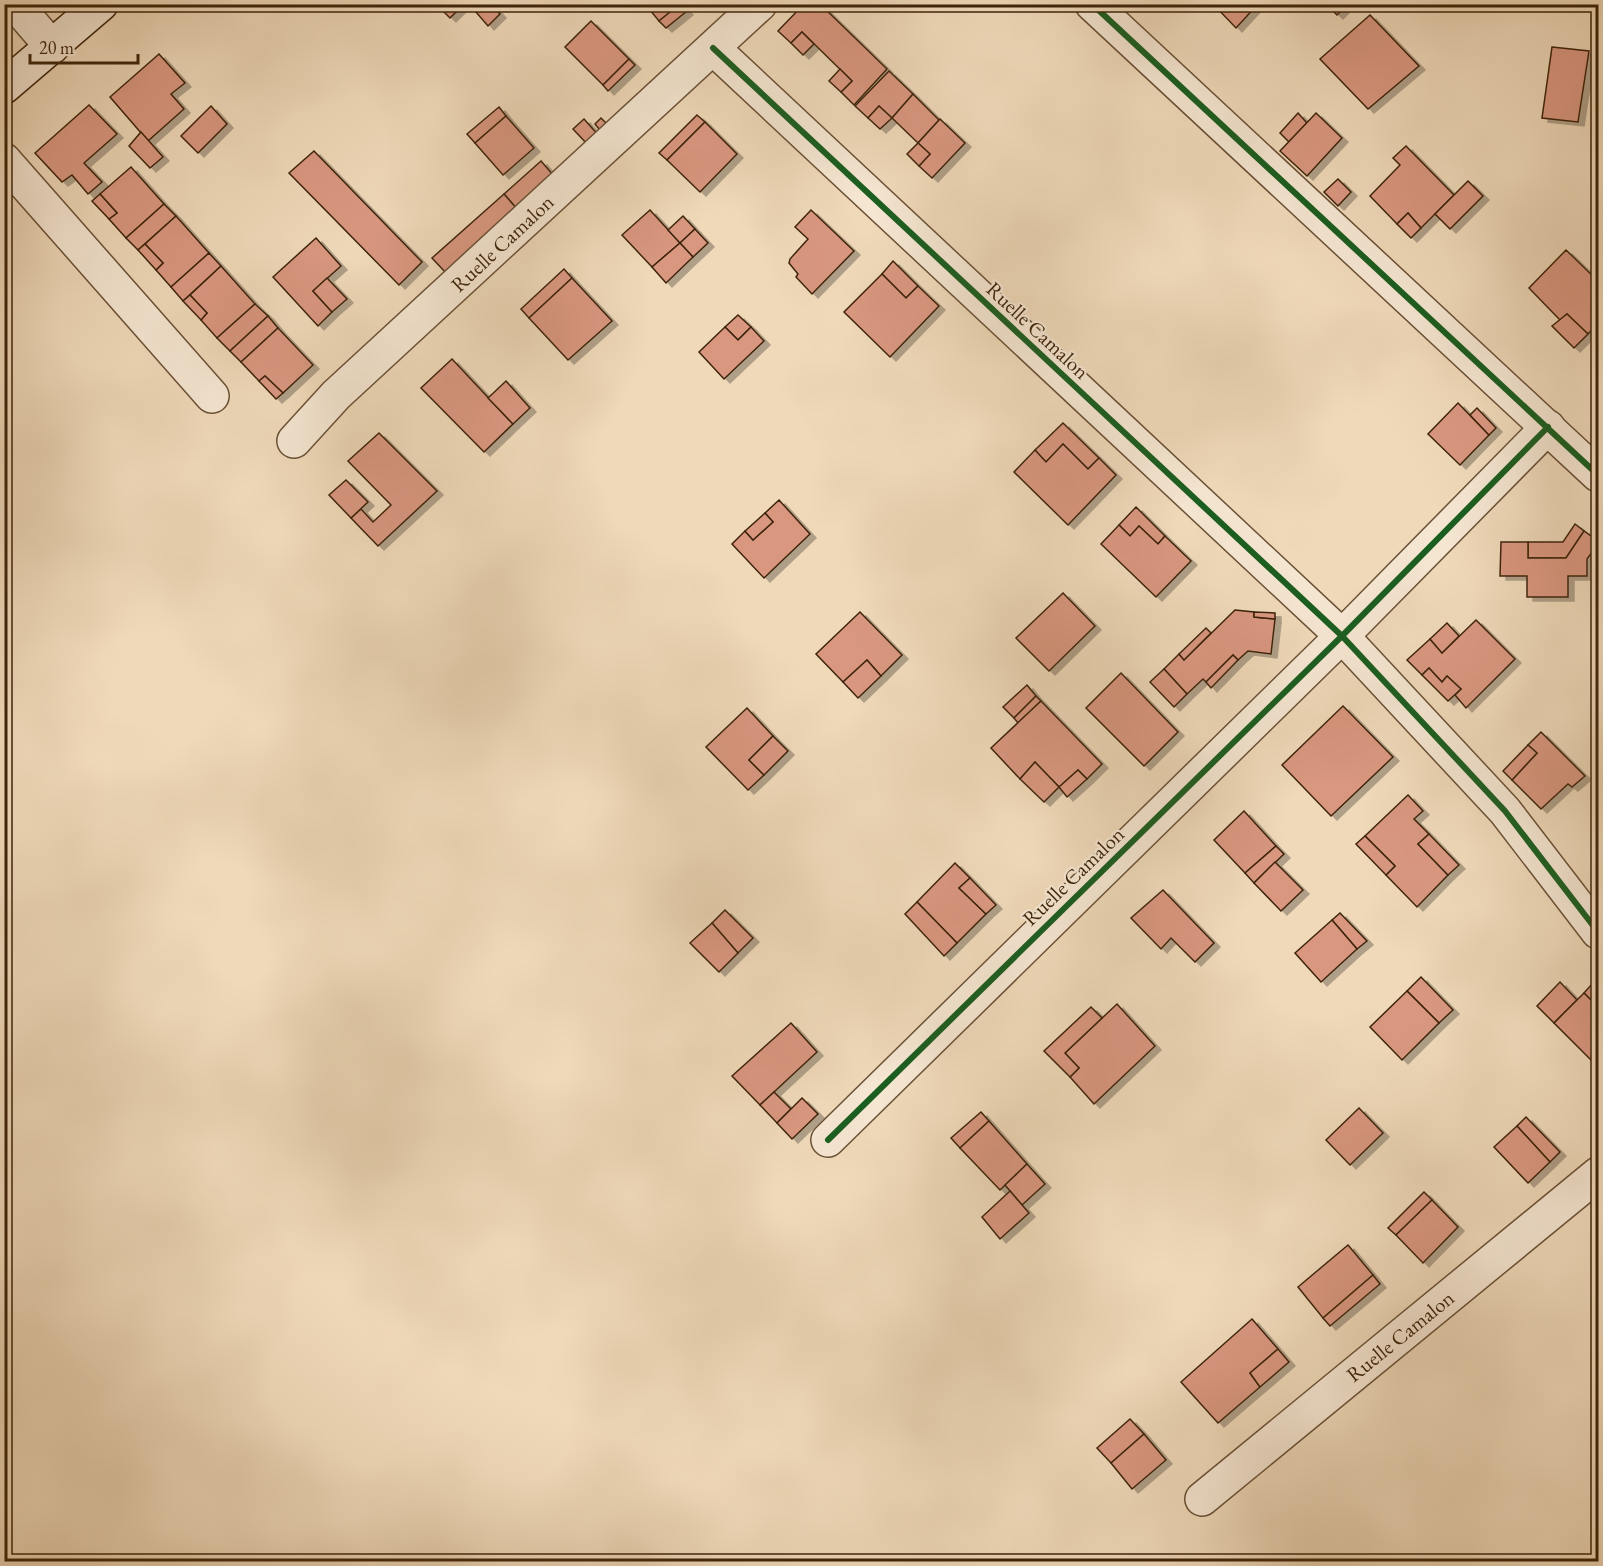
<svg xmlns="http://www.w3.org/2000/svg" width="1603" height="1566" font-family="'EB Garamond',serif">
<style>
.building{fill:#d99780;stroke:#3e240a;stroke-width:1.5;filter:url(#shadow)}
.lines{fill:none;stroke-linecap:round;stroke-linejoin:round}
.street-casing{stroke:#6a5136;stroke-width:36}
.secondary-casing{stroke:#3e240a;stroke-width:36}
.street{stroke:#f5e6d2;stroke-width:33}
.secondary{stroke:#f5e6d2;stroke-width:33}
.cycleway-casing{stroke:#f5e6d2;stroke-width:10}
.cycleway{stroke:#1b5e20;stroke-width:6}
.labels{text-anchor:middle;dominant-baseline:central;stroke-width:4.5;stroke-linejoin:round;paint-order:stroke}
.street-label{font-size:21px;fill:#3e240a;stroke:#f5e6d2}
</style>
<defs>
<filter id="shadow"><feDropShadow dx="6" dy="4" stdDeviation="0" flood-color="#0004"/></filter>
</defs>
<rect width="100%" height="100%" fill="#efd9b9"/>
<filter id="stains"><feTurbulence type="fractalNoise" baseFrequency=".00333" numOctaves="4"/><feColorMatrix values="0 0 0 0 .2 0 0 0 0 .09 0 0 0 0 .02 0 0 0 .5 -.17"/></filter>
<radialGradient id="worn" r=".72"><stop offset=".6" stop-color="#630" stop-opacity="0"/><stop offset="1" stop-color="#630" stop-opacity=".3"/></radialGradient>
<g class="building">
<path d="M436 4H464L450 18Z"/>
<path d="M469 4H491L500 14 488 26Z"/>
<path d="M645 4H680L659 21Z"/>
<path d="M680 4 687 11 666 28 659 21Z"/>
<path d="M804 4H820L887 69 854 105 841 92 852 81 802 32 791 43 778 31Z"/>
<path d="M1213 4H1258L1236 28Z"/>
<path d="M1326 4H1348L1337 15Z"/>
<path d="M1370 15 1419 66 1368 109 1320 59Z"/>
<path d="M591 21 629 59 603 85 565 47Z"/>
<path d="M802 32 814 44 803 55 791 43Z"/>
<path d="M1552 47 1589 51 1578 122 1542 118Z"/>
<path d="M159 54 185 83 171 94 184 109 148 141 110 97Z"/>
<path d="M629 59 635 65 608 91 603 85Z"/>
<path d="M840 69 852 81 841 92 829 81Z"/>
<path d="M889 71 913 94 892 118 879 106 868 118 855 106Z"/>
<path d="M913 94 939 120 918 143 892 118Z"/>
<path d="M89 105 117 134 84 163 102 182 88 194 72 175 62 182 35 153Z"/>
<path d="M211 106 227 124 198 153 181 136Z"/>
<path d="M879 106 892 118 880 129 868 118Z"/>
<path d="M499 107 506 116 475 143 467 134Z"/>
<path d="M1298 113 1307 123 1289 142 1280 133Z"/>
<path d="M1316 113 1342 138 1307 176 1280 151Z"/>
<path d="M697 115 705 122 667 160 659 153Z"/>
<path d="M506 116 534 148 503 175 475 143Z"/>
<path d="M601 118 610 127 603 134 595 124Z"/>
<path d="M584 119 600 137 589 146 573 129Z"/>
<path d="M940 119 965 143 932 178 919 166 930 154 918 143Z"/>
<path d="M705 122 737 154 700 192 667 160Z"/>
<path d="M141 132 163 157 150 168 129 146Z"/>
<path d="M918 143 930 154 919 166 907 154Z"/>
<path d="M1406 146 1454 195 1421 228 1408 213 1397 224 1370 196 1400 165 1393 158Z"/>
<path d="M314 151 422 262 399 285 289 173Z"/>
<path d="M541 161 554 176 517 209 504 194Z"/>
<path d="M131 167 164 204 126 238 109 219 117 213 100 194Z"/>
<path d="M1338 179 1351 192 1338 206 1324 192Z"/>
<path d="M1468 181 1483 196 1450 229 1435 214Z"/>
<path d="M100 194 117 213 109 219 92 201Z"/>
<path d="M504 194 517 209 446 273 432 258Z"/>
<path d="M164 204 176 216 138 250 126 238Z"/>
<path d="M650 210 680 243 652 267 622 235Z"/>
<path d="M811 210 854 251 812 294 796 277 798 274 789 263 790 259 808 239 795 227Z"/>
<path d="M1408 213 1421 228 1411 238 1397 224Z"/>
<path d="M176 216 209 253 171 287 156 270 163 263 145 244Z"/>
<path d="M683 216 695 229 680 243 668 230Z"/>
<path d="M695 229 708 243 693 257 680 243Z"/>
<path d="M316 238 341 266 313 291 332 312 318 326 273 277Z"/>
<path d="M680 243 693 257 666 283 652 267Z"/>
<path d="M145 244 163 263 156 270 138 250Z"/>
<path d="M1566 250 1598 281V323L1588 334 1567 314 1560 320 1529 288Z"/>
<path d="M209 253 221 266 183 301 171 287Z"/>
<path d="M893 261 918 286 906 298 882 274Z"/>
<path d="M221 266 255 304 217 338 201 320 207 313 190 295Z"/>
<path d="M564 269 572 278 529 318 521 309Z"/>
<path d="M882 274 906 298 918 286 939 306 890 357 844 312Z"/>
<path d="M327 278 347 299 332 312 313 291Z"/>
<path d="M572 278 612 321 568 360 529 318Z"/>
<path d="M190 295 207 313 201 320 183 301Z"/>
<path d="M255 304 268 316 230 351 217 338Z"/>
<path d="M1567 314 1588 334 1574 348 1552 326Z"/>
<path d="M738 315 751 327 738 340 725 327Z"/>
<path d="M268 316 278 328 241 362 230 351Z"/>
<path d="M725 327 738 340 751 327 764 341 724 379 699 352Z"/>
<path d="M278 328 313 365 283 393 265 376 259 381 241 362Z"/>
<path d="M452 359 513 424 484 452 421 388Z"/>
<path d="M265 376 283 393 276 399 259 381Z"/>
<path d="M506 381 530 408 513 424 488 398Z"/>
<path d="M1458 403 1489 435 1460 465 1428 434Z"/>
<path d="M1477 408 1496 428 1489 435 1470 415Z"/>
<path d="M1063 423 1099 458 1088 469 1063 444 1046 462 1035 450Z"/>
<path d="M379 433 437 491 378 546 351 518 361 509 373 522 391 505 348 461Z"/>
<path d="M1063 444 1088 469 1099 458 1116 475 1068 525 1014 472 1035 450 1046 462Z"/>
<path d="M346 480 368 502 351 518 329 495Z"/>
<path d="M779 500 810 534 764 578 732 544 745 531 753 540 773 522 765 513Z"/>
<path d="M1136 507 1165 536 1158 544 1139 526 1130 536 1119 525Z"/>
<path d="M765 513 773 522 753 540 745 531Z"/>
<path d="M1575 524 1584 531 1566 558H1528V542H1563Z"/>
<path d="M1119 525 1130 536 1139 526 1158 544 1165 536 1191 561 1156 597 1101 544Z"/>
<path d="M1584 531 1598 541V544L1587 559V576H1568V597H1527V576H1500L1501 542H1528V558H1566Z"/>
<path d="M1063 593 1095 626 1049 671 1016 638Z"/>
<path d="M1235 610 1254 612V617L1275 619 1271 654 1248 651 1238 660 1233 655 1206 682 1203 679 1187 694 1164 669 1179 654 1184 660Z"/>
<path d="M860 612 902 655 881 676 867 660 843 682 816 654Z"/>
<path d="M1254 612 1275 613V619L1254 617Z"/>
<path d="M1476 620 1515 659 1466 708 1455 695 1461 689 1447 676 1442 682 1429 668 1422 675 1407 660 1430 639 1442 653Z"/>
<path d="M1447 623 1459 636 1442 653 1430 639Z"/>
<path d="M1206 628 1211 633 1184 660 1179 654Z"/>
<path d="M1233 655 1238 660 1211 688 1206 682Z"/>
<path d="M867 660 881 676 858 698 843 682Z"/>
<path d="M1429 668 1442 682 1447 676 1461 689 1448 701 1422 675Z"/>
<path d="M1164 669 1187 694 1174 707 1150 682Z"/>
<path d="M1121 673 1178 732 1144 766 1086 708Z"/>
<path d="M1027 685 1036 696 1014 718 1003 707Z"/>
<path d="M1036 696 1041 701 1018 723 1014 718Z"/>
<path d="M1041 701 1102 764 1087 779 1078 770 1059 787 1035 762 1020 779 991 748Z"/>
<path d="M1343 706 1393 757 1331 816 1282 765Z"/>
<path d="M747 708 773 736 749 760 764 775 748 790 706 747Z"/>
<path d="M1541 732 1585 776 1572 787 1568 784 1541 809 1512 780 1537 753 1528 745Z"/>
<path d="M773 736 788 751 764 775 749 760Z"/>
<path d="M1528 745 1537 753 1512 780 1503 771Z"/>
<path d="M1035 762 1059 787 1044 802 1020 779Z"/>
<path d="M1078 770 1087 779 1067 797 1059 787Z"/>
<path d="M1408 795 1423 811 1414 819 1429 834 1418 844 1448 875 1417 907 1386 875 1395 866 1365 836Z"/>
<path d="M1244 811 1276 846 1245 873 1214 840Z"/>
<path d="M1429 834 1459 865 1448 875 1418 844Z"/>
<path d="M1365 836 1395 866 1386 875 1356 844Z"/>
<path d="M1276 846 1284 854 1254 883 1245 873Z"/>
<path d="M1275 862 1303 890 1281 911 1254 883Z"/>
<path d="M955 863 970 878 959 888 986 914 957 943 917 902Z"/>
<path d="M970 878 996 905 986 914 959 888Z"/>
<path d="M1163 890 1214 943 1195 962 1171 938 1161 949 1131 918Z"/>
<path d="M917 902 957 943 944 956 905 914Z"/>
<path d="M725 910 753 938 738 953 712 923Z"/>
<path d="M1340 913 1367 941 1357 949 1332 920Z"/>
<path d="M1332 920 1357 949 1321 982 1295 953Z"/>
<path d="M712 923 738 953 719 972 690 943Z"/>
<path d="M1421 977 1453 1010 1439 1023 1407 991Z"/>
<path d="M1560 982 1577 1000 1554 1023 1537 1006Z"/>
<path d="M1592 984 1598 989V1007L1584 993Z"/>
<path d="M1407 991 1439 1023 1402 1060 1370 1027Z"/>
<path d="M1584 993 1598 1007V1067L1554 1023Z"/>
<path d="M1117 1004 1155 1046 1094 1104 1070 1077 1079 1068 1065 1053Z"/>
<path d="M1091 1007 1102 1018 1065 1053 1079 1068 1070 1077 1044 1051Z"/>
<path d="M791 1023 817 1052 760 1105 732 1076Z"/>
<path d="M774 1092 791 1109 777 1123 760 1105Z"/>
<path d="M802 1098 818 1114 792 1139 777 1123Z"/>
<path d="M1359 1108 1383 1133 1350 1165 1326 1140Z"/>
<path d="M981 1112 989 1121 960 1148 951 1138Z"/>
<path d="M1526 1117 1560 1152 1550 1162 1517 1126Z"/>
<path d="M989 1121 1027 1164 1000 1190 960 1148Z"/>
<path d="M1517 1126 1550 1162 1528 1183 1494 1147Z"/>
<path d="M1027 1164 1045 1184 1022 1205 1005 1185Z"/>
<path d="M1010 1191 1029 1213 1000 1239 982 1217Z"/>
<path d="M1424 1192 1432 1200 1396 1235 1388 1228Z"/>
<path d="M1432 1200 1458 1227 1423 1263 1396 1235Z"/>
<path d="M1348 1245 1373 1275 1323 1318 1298 1287Z"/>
<path d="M1373 1275 1380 1284 1330 1326 1323 1318Z"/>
<path d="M1252 1319 1278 1349 1250 1373 1260 1387 1218 1423 1181 1382Z"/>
<path d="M1278 1349 1289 1362 1260 1387 1250 1373Z"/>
<path d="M1130 1419 1144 1434 1111 1463 1097 1448Z"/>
<path d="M1144 1434 1166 1460 1132 1489 1111 1463Z"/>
</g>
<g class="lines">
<defs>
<g id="street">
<path d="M15 4 52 47"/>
<path d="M1092 4 1598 475"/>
<path d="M713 48 1342 636 1505 811 1598 932"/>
<path d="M4 160 212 396"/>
<path d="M294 441 336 395 760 4"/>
<path d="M828 1140 1342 636 1548 427"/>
<path d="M1202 1499 1598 1174"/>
</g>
<path id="secondary" d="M4 87 101 4"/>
</defs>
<use href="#street" class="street-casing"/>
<use href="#secondary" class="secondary-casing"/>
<use href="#street" class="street"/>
<use href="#secondary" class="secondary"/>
<defs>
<g id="cycleway">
<path d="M1092 4 1598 475"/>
<path d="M713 48 1342 636 1505 811 1598 932"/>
<path d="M828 1140 1342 636 1548 427"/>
</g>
</defs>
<use href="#cycleway" class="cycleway-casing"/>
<use href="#cycleway" class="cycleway"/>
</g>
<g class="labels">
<g class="street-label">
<text transform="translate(502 243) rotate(-43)">Ruelle Camalon</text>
<text transform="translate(1038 330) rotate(43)">Ruelle Camalon</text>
<text transform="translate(1073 876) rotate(-44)">Ruelle Camalon</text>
<text transform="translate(1400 1336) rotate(-39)">Ruelle Camalon</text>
</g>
</g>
<rect width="1603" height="1566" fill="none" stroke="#efd9b9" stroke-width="24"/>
<rect x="6" y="6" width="1591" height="1554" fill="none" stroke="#3e240a" stroke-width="3"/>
<rect x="12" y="12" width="1579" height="1542" fill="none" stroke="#3e240a" stroke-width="1.5"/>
<path d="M30 54v9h108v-9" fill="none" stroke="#3e240a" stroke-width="3"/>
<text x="39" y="54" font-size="18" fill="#3e240a" stroke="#f5e6d2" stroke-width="4.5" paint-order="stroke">20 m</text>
<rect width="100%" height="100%" filter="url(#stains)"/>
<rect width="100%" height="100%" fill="url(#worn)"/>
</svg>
